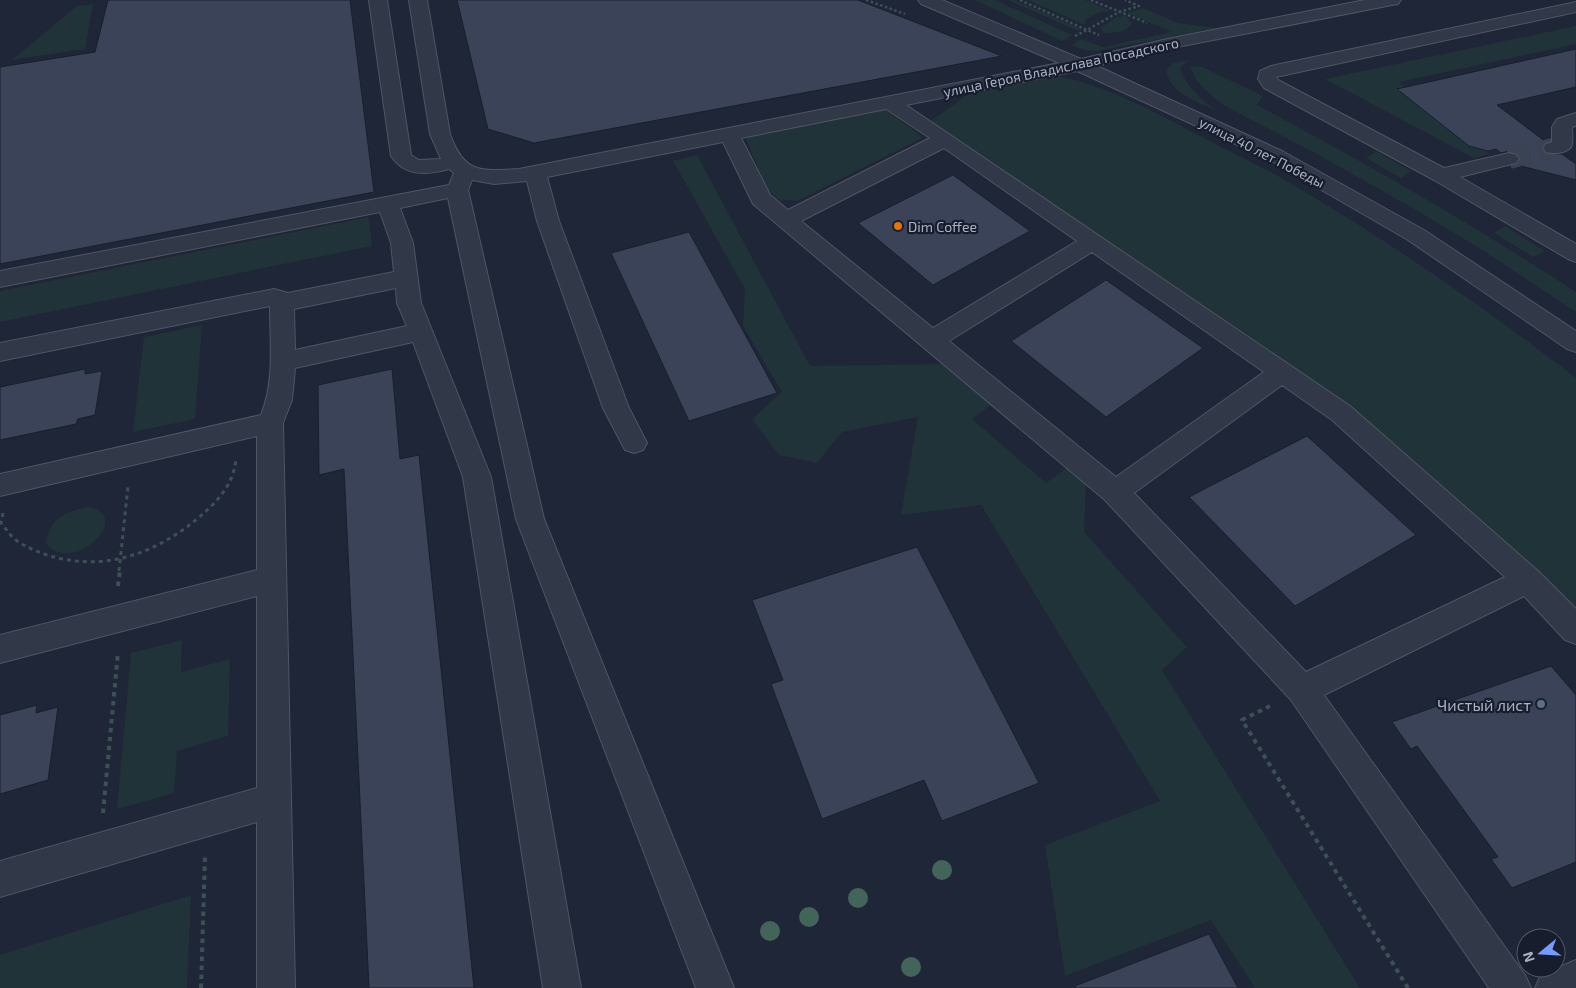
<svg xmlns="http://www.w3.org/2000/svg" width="1576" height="988" font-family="'Exo 2',sans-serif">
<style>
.green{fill:#203338}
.building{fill:#3a4358;stroke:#191f2e}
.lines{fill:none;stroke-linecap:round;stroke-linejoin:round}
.minor-tunnel{stroke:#3a4253;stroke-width:20;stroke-dasharray:20 10;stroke-linecap:butt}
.minor-casing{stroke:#4f5566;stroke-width:2}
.path-far2{stroke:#3d5056;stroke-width:2.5;stroke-dasharray:2.5 2.5;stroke-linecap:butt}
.path-far1{stroke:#3d5056;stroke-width:3;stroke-dasharray:4 4;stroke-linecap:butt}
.path{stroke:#3d5056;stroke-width:4;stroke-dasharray:4.5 4.5;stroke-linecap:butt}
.minor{fill:#313848;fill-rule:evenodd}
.tree{fill:#436459}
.food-dot{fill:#e8710a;stroke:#171d2c;stroke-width:2}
.service-dot{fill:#5c6f8a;stroke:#171d2c;stroke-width:2}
.labels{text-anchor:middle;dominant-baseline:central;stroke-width:4.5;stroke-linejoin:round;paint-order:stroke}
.far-street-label{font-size:14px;fill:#abb2c5;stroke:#171d2c}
.far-poi-label{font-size:14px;fill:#abb2c5;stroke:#171d2c;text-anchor:start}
.poi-label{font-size:16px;fill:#abb2c5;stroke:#171d2c;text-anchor:end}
</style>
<rect width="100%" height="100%" fill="#1e2637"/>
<g class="green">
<path d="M975 0H995L1072 35 1062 41Z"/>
<path d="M1008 0H1015L1081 29 1078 31Z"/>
<path d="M1028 0H1085L1111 11 1097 13 1085 20V25Z"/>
<path d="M93 4 85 49 12 60 77 6Z"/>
<path d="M1143 8 1178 23 1216 28 1097 51 1083 50 1072 45 1081 39 1103 47 1172 32 1127 13Z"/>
<path d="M1126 16 1132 24C1125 33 1113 33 1104 33L1100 28 1117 17Z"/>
<path d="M1576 26V44L1399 82 1490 154 1474 158 1325 79Z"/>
<path d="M1190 60 1180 67C1186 87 1201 99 1217 111 1197 102 1170 93 1166 70L1173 63Z"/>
<path d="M1190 66 1202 67 1263 96 1257 105C1366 163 1472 224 1576 292V312L1484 251 1416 210 1315 153 1223 105 1204 89 1196 80Z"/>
<path d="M1050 75C1102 82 1158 114 1204 138 1231 152 1258 165 1285 180 1386 239 1484 307 1576 378V610L1345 403 931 121 971 92Z"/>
<path d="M882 108 915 131 922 138 797 201 777 199 765 186 745 136Z"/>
<path d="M1376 151 1411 171 1401 178 1366 158Z"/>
<path d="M697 155 810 366 942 364 992 404 972 419 1046 483 1067 468 1086 484 1084 532 1187 647 1162 670 1360 988H1255L1211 920 1065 976 1045 845 1160 801 981 505 901 515 918 417 842 432 817 463 779 455 752 419 782 392 743 326 745 289 673 161Z"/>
<path d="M369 217 372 246 0 322V291Z"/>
<path d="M1505 226 1545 251 1533 257 1494 233Z"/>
<path d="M202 325 195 419 133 432 144 337Z"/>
<path d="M91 507C134 520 69 576 46 543 48 519 69 509 91 507Z"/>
<path d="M182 640 181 672 230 659 228 736 177 751 174 793 117 809 131 653Z"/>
<path d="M191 895 187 988H0V955Z"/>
</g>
<g class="building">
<path d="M108 0H350L374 192 0 264V67L95 52Z"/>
<path d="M457 0H858L1002 56 534 143 488 129Z"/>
<path d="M1576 49V87L1497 105 1546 142 1541 148 1544 153 1562 154 1576 164V180L1517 165 1521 159 1517 153 1509 151 1501 153 1496 149 1488 151 1469 146 1397 89Z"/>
<path d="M953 175 1030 231 933 285 858 223Z"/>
<path d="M689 232 777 393 689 421 611 253Z"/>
<path d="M1106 280 1203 348 1106 417 1011 341Z"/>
<path d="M85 369V374L102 371 95 415 78 419 76 424 0 440V387Z"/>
<path d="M392 369 400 459 419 455 474 988H369L344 469 319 475 318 385Z"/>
<path d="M1307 436 1416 535 1295 606 1189 497Z"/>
<path d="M917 547 1039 783 942 821 924 780 822 819 771 684 783 680 752 600Z"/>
<path d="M1551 666 1576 695V862L1512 888 1491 859 1498 857 1417 746 1411 749 1392 722Z"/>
<path d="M37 705 36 713 58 707 48 780 0 794V715Z"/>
<path d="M1209 934 1238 988H1076L1075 986Z"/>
</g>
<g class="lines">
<path class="minor-tunnel" d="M1509 159 1553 148"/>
<defs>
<g id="minor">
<path d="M369 0H387L411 155 419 160 441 159 430 134 409 0H427L450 134C464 174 481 171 519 169L1059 63 921 4 918 0H942L1081 59 1167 39 1365 0H1401L1398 4 1392 5 1167 49 1097 66 1282 151 1424 230 1576 331V352L1567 349 1408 240 1268 159 1077 71 906 105 1350 406 1538 571 1576 609V644L1565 640 1524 596 1324 695 1525 975 1531 988H1489L1291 700 1105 500 753 204 723 142 547 177 559 221 629 408 647 443 643 450 634 453 625 450 603 408 537 221 527 181 494 184 472 180 468 190 544 519 734 988H696L516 519 448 198 400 208 413 243 421 303 491 477 581 988H543L463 477 413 342 295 368 292 400 283 423 295 988H257V822L0 897V861L257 788V596L0 663V635L257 570V436L0 496V474L261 415C275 381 270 342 270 306L0 361V343L274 289 288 293 394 272 391 243 380 212 0 287V271L449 185 454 173 449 169C427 175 405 177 391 156ZM886 109 930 138 788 210 770 195 741 138ZM944 148 1077 241 933 328 801 221ZM1092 252 1264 372 1116 477 949 341ZM396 288 397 303 407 326 295 350 294 309ZM1282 385 1332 420 1505 577 1306 672 1134 493Z"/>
<path d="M1576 2V12L1276 77 1278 80 1444 168 1509 153 1516 155 1519 159 1516 163 1460 177 1576 244V262L1568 259 1434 180 1264 88 1258 79 1260 71 1271 66Z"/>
<path d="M1576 113V126L1572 127C1572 132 1573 139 1572 144 1570 154 1553 154 1546 152L1543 148 1546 144 1552 142V127L1557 119Z"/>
<path d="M1576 960V988H1535L1541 975Z"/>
</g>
</defs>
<use href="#minor" class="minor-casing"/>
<g class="path-far2">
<path d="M866 0 905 14"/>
<path d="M1020 0 1087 30 1119 12 1139 6 1125 0"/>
<path d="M1091 0 1147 23"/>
<path d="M1075 36 1087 30 1099 35"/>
</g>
<g class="path-far1">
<path d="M3 513 1 523C5 528 9 533 13 538 26 548 42 554 58 558 110 570 157 552 197 519 216 503 233 486 236 460"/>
<path d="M119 571 128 486"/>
</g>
<g class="path">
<path d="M118 586 120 570"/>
<path d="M1270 706 1242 720 1408 988"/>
<path d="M103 813 118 652"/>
<path d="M201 988 205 856"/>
</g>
<use href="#minor" class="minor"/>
</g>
<g class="tree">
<circle cx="942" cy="870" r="10"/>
<circle cx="858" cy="898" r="10"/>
<circle cx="809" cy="917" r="10"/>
<circle cx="770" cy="931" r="10"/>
<circle cx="911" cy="967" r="10"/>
</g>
<circle class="food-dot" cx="898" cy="226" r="5"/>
<circle class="service-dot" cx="1541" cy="704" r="5"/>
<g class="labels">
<g class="far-street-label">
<text transform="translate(1061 67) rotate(-12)">улица Героя Владислава Посадского</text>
<text transform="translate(1262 152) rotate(27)">улица 40 лет Победы</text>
</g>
<g class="far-poi-label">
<text x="908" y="226">Dim Coffee</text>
</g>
<g class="poi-label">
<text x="1531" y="704">Чистый лист</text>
</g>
</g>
<g transform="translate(1541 953) rotate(252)"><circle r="24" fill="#171d2c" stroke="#525969"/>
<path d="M0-4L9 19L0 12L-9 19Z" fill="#779aff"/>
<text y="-8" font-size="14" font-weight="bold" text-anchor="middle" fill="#abb2c5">N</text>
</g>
</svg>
